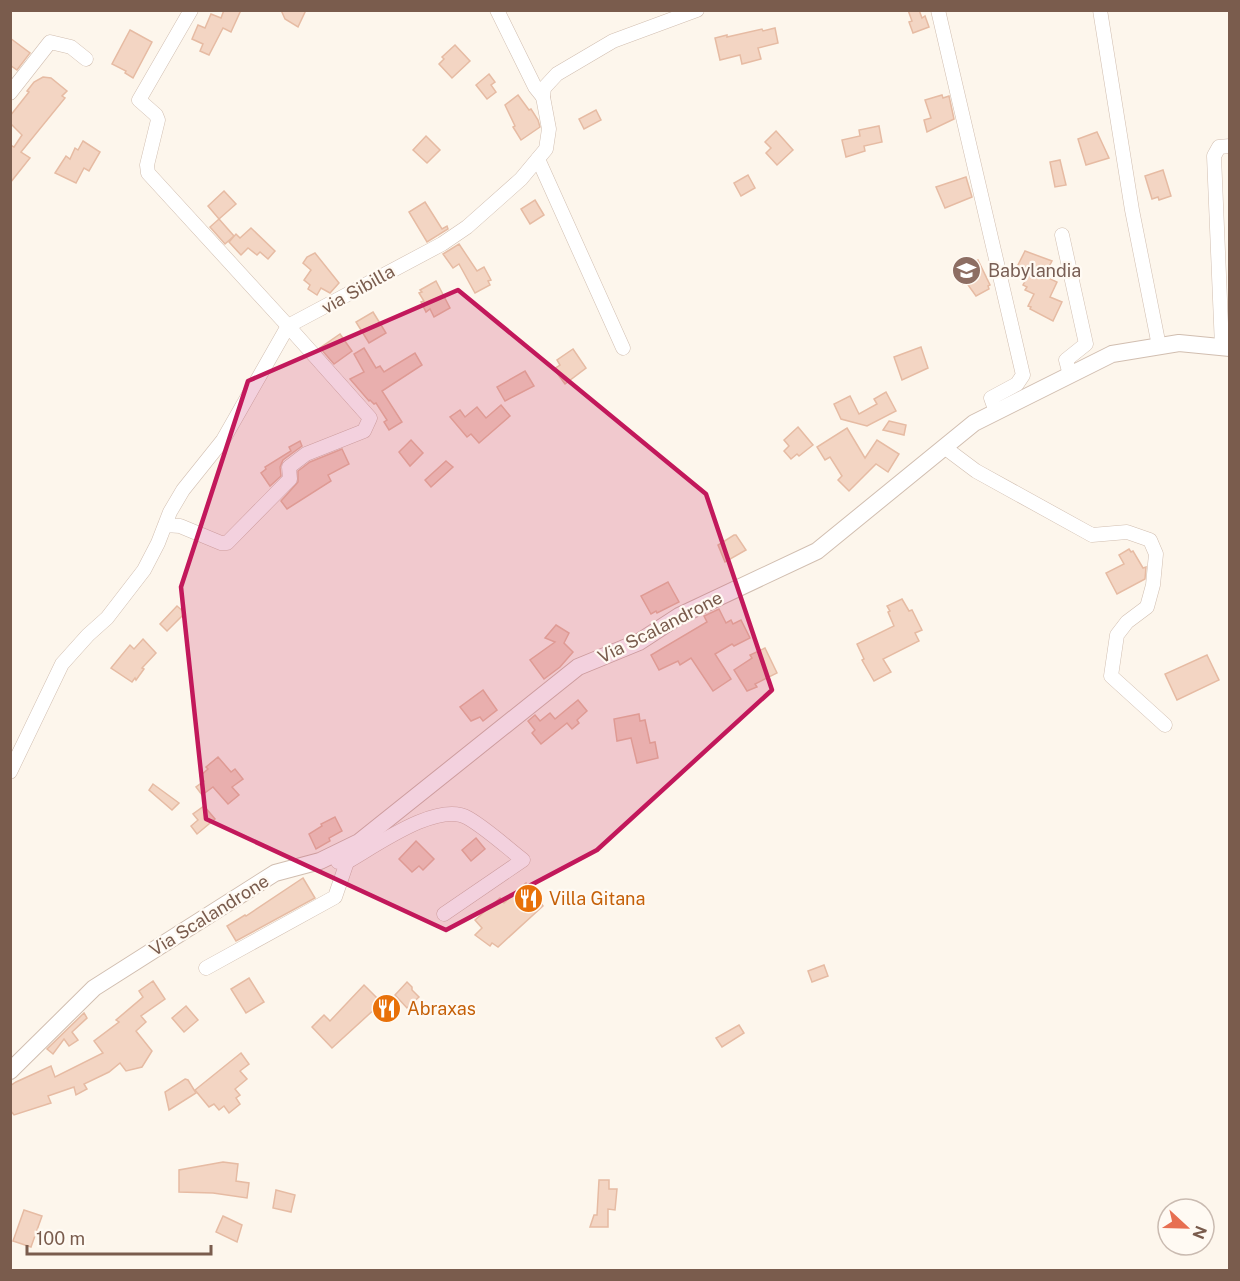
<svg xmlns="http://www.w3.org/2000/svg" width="1240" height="1281" font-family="'Public Sans',sans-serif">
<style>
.building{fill:#f3d5c3;stroke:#e6bba3;stroke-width:1.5}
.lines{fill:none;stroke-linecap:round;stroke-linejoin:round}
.minor-casing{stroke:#d1beb0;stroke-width:15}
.tertiary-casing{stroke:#d1beb0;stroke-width:18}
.minor{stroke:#fff;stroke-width:14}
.tertiary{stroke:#fff;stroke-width:16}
.marked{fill:#c2185b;fill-opacity:0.2;stroke:#c2185b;stroke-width:4.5;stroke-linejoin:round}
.labels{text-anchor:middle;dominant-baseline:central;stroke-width:4.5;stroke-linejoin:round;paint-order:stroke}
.education-label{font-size:18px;fill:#785e54;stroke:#fffaf3;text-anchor:start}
.street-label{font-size:18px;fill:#7a5c4d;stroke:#fffaf3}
.food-label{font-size:18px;fill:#c56008;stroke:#fffaf3;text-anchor:start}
</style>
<rect width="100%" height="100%" fill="#fdf6ec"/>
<g class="building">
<path d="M224 10H241L231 32 223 28 209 55 200 51 203 44 192 39 198 25 205 28 211 14 221 18Z"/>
<path d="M281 10H306L298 27 285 19Z"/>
<path d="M908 10H919L922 18 925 16 929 27 913 33 909 22 912 21Z"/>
<path d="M775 28 778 43 758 48 761 59 742 64 740 55 720 60 715 38 727 35V37L762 29 763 31Z"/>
<path d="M130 30 152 42 133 78 125 73 126 71 112 64Z"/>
<path d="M10 38 30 53 17 70 10 65Z"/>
<path d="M455 45 470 61 452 78 439 64 444 59 442 57Z"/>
<path d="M489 74 495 82 491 85 496 92 487 99 476 85Z"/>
<path d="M43 77 51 78 67 91 62 96 65 98 21 152 30 158 10 183V145L14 147 22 135 10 123V116L29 92 27 91 34 82Z"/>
<path d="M518 95 529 110 531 109 538 120 540 127 521 140 513 127 515 126 505 105Z"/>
<path d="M942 95 943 98 949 96 954 119 927 132 924 120 931 118 925 100Z"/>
<path d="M596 110 601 120 584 129 579 119Z"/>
<path d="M879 126 882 142 864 146 865 151 846 157 842 140 860 136 859 130Z"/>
<path d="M776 131 793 150 777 165 766 153 771 148 765 142Z"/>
<path d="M1097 132 1109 158 1086 165 1078 139Z"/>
<path d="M426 136 440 150 427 163 413 150Z"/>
<path d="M83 141 100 152 89 171 84 168 76 183 55 173 66 156 70 159 75 148 78 150Z"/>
<path d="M1060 160 1066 185 1055 187 1050 162Z"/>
<path d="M1163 170 1171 196 1159 200 1158 197 1152 199 1145 176Z"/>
<path d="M748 175 755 188 741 196 734 183Z"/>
<path d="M966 177 972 197 945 208 936 187Z"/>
<path d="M224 191 236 204 219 219 208 206Z"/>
<path d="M535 200 544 215 530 224 521 209Z"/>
<path d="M425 202 442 229 447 226 448 229 427 242 409 212Z"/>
<path d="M219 219 234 236 225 244 210 227Z"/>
<path d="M251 228 275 251 268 259 260 252 257 255 248 248 241 255 229 242 236 234 240 238Z"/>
<path d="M459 244 477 271 484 267 491 280 488 281 490 285 475 293 459 264 453 268 443 254Z"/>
<path d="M1025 251 1052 261 1044 276 1057 282 1050 297 1062 302 1053 321 1030 309 1031 307 1028 306 1034 294 1025 290 1027 287 1023 285 1029 274 1017 267Z"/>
<path d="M315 253 339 283 330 293 321 288 317 295 308 289 310 285 304 280 311 270 303 263 307 257Z"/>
<path d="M978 260 990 285 988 286 989 289 976 296 966 282 963 284 956 270Z"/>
<path d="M436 281 450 308 434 317 430 309 426 312 421 302 424 301 419 293 422 292 420 290Z"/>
<path d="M373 312 386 333 369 343 356 322Z"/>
<path d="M340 334 352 351 334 364 320 348Z"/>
<path d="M921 347 928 368 902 380 894 357Z"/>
<path d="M364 348 376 368 380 366 384 372 415 353 422 365 382 391 402 422 389 430 384 422 387 420 376 403 374 404 370 400 369 401 350 379 364 372 354 354Z"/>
<path d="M573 349 586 368 565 384 554 369 560 365 557 360Z"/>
<path d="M525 371 534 386 505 401 497 387Z"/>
<path d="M886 392 896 411 867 426 841 419 834 404 850 396 859 414 877 404 874 399Z"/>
<path d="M501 405 510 416 479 443 471 434 467 437 450 417 460 410 465 417 477 407 486 418Z"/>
<path d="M889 421 906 425 904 435 883 430Z"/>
<path d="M798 427 813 445 799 456 797 454 791 459 784 451 789 446 784 440Z"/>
<path d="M847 428 865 458 877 440 899 454 888 472 876 464 849 491 838 480 842 476 830 457 825 460 817 447Z"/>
<path d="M411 440 423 453 410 466 399 452Z"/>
<path d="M300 441 302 446 283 460 280 467 281 476 270 486 261 473 266 469 265 467 291 451 289 447Z"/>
<path d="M342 449 349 464 328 475 331 481 287 509 281 501 298 482V471L310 462Z"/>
<path d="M446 461 453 467 431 487 425 480Z"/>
<path d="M734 535H736L746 550 725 562 718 545Z"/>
<path d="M1129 549 1131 552 1133 551 1143 568 1146 567 1145 579 1117 594 1106 573 1124 564 1119 555Z"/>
<path d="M668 582 679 602 657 613 656 611 651 614 641 596Z"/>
<path d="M902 599 909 611 912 610 922 630 915 633 919 641 883 659 891 672 874 681 862 660 864 659 857 644 894 626 888 612 890 611 887 606Z"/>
<path d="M177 606 185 613 167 631 160 624Z"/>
<path d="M719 609 726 623 731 620 733 624 741 620 750 638 734 646 732 644 715 654 731 679 713 691 691 658 680 665 678 661 659 670 651 655 707 622 704 616Z"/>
<path d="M556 625 569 633 564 643 573 652 560 667 544 679 530 660 555 642 545 638Z"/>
<path d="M143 639 156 653 142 668 144 669 136 680 135 678 132 682 111 668 130 645 134 649Z"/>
<path d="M765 648 777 673 755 684 757 687 747 691 734 670 752 658 750 655Z"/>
<path d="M1207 655 1219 680 1177 700 1165 674Z"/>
<path d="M483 690 497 710 483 721 480 717 471 721 460 707Z"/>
<path d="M578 700 587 711 577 720 579 723 572 729 567 723 541 744 532 733 535 730 528 721 535 715 540 721 550 713 555 719Z"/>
<path d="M639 714 640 721 645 720 650 743 655 742 658 758 637 763 631 738 617 741 614 719Z"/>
<path d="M218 757 231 772 235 769 243 779 232 787 239 795 228 804 213 787 202 795 196 787 204 781 200 776 208 769 206 767Z"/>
<path d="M153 784 179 803 172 810 149 790Z"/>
<path d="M204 806 215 819 197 834 191 826 198 820 193 814Z"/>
<path d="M335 817 342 831 329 838 330 841 316 849 309 834 322 826 321 824Z"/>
<path d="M476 838 485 849 471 861 462 850Z"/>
<path d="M416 841 434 859 423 870 419 866 412 872 399 859Z"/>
<path d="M303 878 315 898 236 941 227 926 245 915 246 916Z"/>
<path d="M526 883 543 906 498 947 492 943 490 946 475 935 482 928 475 920 500 898 504 903Z"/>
<path d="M824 965 828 976 812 982 808 971Z"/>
<path d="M249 978 264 1002 246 1013 231 989Z"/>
<path d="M153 981 165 999 141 1016 146 1022 136 1031 152 1051 142 1067 126 1071 120 1063 109 1072 84 1084 87 1089 76 1095 74 1087 48 1096 51 1103 14 1115 10 1110V1086L16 1082 51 1066 55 1077 103 1053 94 1041 119 1022 116 1020 143 997 139 991Z"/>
<path d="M407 982 412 987V990L419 997 407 1008 395 995Z"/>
<path d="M364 985 380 1001 376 1005 378 1006 332 1048 312 1027 324 1015 330 1021Z"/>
<path d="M186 1006 198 1020 184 1032 172 1018Z"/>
<path d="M84 1013 87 1018 72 1032 78 1040 69 1046 64 1039 53 1054 47 1049Z"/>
<path d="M739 1025 744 1033 722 1047 716 1038Z"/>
<path d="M241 1053 249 1064 240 1071 247 1079 235 1089 240 1095 236 1098 240 1104 229 1113 224 1106 219 1110 214 1104 209 1107 195 1090Z"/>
<path d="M185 1079 188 1080 196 1093 169 1110 165 1092Z"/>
<path d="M223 1162 238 1164 236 1181 249 1183 247 1198 213 1193 179 1192V1170Z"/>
<path d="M599 1180H609V1189H617L615 1210 608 1209V1227H590L594 1215H597Z"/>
<path d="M276 1190 295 1195 291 1212 273 1208Z"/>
<path d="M24 1210 42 1216 31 1247 13 1241Z"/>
<path d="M223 1216 242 1225 237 1242 216 1232Z"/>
</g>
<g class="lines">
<defs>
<g id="minor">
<path d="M191 10 139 100 156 115 158 120 147 165 148 173 288 326 442 244 467 227 521 179 546 149 549 129 543 97 544 88 557 74 613 41 697 10"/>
<path d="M497 10 535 87 543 97"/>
<path d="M938 10 1023 375 1017 384 991 398 996 412"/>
<path d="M1100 10 1132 210 1159 346"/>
<path d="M10 93 50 42 71 47 86 59"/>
<path d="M538 159 623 348"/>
<path d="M1062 235 1086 344 1066 360 1070 375"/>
<path d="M1222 347 1214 156 1219 147 1230 146"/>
<path d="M944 447 976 471 1092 535 1127 532 1150 540 1156 554 1153 585 1147 607 1127 622 1117 635 1111 676 1165 725"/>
<path d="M10 772 62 664 88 635 107 618 144 570 158 543 170 512 183 490 223 440 288 326 370 418 364 431 306 454 289 467 290 479 227 543H221L180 526 165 525"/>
<path d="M347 862C374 847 438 800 468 818 487 829 505 846 523 860L444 914"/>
<path d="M206 968 335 897 347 862H338"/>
</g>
<path id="tertiary" d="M10 1071 94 988 275 873 320 861 359 842 578 667 639 642 679 616 817 551 974 423 1112 354 1179 343 1230 348"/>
</defs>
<use href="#minor" class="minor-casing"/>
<use href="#tertiary" class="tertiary-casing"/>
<use href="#minor" class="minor"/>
<use href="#tertiary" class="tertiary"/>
</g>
<path class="marked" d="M458 290 706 494 772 690 597 850 446 930 206 819 181 587 248 381Z"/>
<defs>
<symbol id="school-disc" viewBox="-11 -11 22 22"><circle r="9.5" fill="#8d6e63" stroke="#fffaf3"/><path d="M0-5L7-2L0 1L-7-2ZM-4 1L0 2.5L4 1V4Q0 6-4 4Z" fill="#fff"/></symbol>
<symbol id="restaurant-disc" viewBox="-11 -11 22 22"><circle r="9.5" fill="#e8710a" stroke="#fffaf3"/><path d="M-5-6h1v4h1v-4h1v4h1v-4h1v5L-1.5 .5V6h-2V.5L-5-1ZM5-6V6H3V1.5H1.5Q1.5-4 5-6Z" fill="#fff"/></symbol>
</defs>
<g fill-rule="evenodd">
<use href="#school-disc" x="950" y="254" width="33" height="33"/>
<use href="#restaurant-disc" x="512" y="882" width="33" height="33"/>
<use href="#restaurant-disc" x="370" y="992" width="33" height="33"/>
</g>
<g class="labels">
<g class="education-label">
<text x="988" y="270">Babylandia</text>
</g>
<g class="street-label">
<text transform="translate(358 289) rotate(-29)">via Sibilla</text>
<text transform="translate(660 627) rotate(-27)">Via Scalandrone</text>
<text transform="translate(209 915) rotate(-32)">Via Scalandrone</text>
</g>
<g class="food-label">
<text x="549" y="898">Villa Gitana</text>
<text x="407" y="1008">Abraxas</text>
</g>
</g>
<rect width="1240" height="1281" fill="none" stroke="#7a5c4d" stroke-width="24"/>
<g transform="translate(1186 1227) rotate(112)"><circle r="28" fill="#fffaf3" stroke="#cabbb1" stroke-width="1.5"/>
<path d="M0-4.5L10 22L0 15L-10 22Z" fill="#e76f51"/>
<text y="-9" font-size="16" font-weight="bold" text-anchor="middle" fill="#7a5c4d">N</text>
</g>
<path d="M27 1245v9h184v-9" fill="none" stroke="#7a5c4d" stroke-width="3"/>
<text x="36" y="1245" font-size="18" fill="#7a5c4d" stroke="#fffaf3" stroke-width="4.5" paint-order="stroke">100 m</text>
</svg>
